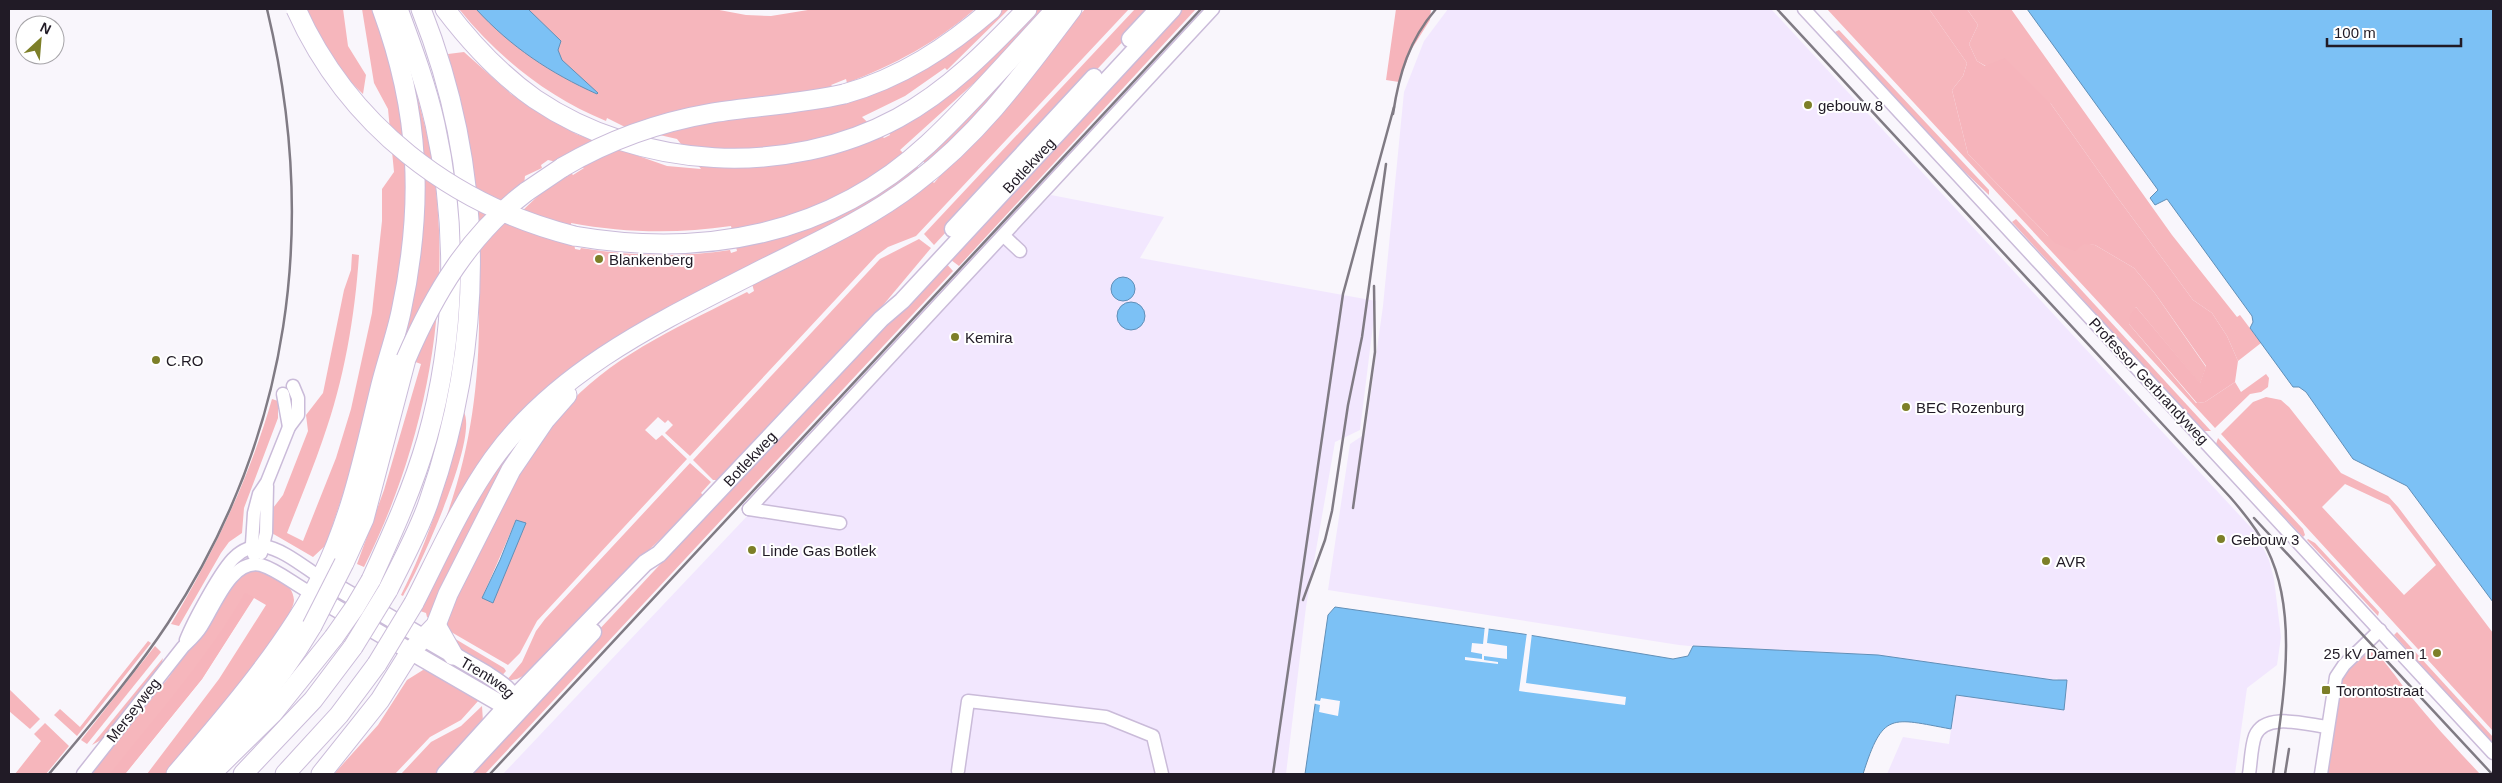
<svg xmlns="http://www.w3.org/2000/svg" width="2502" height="783" font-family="Helvetica,sans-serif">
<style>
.built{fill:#f2e7fe}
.green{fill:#f6b6bc;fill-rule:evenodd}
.forest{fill:#f6b4bb}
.water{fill:#7cc1f5;stroke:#618fb7}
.pier{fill:#f9f6fc}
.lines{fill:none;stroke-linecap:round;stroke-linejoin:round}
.minor-casing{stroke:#cabbd9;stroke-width:15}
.major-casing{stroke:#cabbd9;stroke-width:19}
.highway-casing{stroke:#cabbd9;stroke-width:21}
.minor{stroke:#fff;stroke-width:12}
.major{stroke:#fff;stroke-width:16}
.highway{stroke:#fff;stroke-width:19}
.rail{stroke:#807b84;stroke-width:2.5}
.highway-bridge-casing{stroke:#cabbd9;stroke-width:21;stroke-linecap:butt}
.highway-bridge{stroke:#fff;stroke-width:19}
.poi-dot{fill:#7d7f28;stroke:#fff;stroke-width:2}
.labels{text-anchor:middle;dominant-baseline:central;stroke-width:4;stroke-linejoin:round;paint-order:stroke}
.poi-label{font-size:15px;fill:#211b26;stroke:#fff;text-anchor:start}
.street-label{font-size:15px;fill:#211b26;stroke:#fff}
</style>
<rect width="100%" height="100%" fill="#f9f6fc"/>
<g class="built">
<path d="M1448 9H1771L2256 533 2269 560 2274 579 2281 637 2277 665 2247 688 2235 774H1887L1903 737 1949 744 1956 695 2063 710 2065 695 2057 678 2053 680 1679 645 1328 590 1350 444 1365 434 1383 306 1404 92 1424 41Z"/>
<path d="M1051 195 1164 217 1140 258 1376 301 1360 430 1335 442 1306 607 1286 774H503Z"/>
</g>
<g class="green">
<path d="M303 9H343L348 46 366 75 363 94 338 70Z"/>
<path d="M362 9H374L399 90 410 208 389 331 364 415 353 464 326 545 313 557 270 532V512L283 495 308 431 306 415 323 393 344 290 351 270 352 254 359 255C355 316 344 381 323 439 312 471 299 502 287 533L303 541 336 458 351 409 372 313 382 221V189L394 172 388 109 374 83Z"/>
<path d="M459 9H714L746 15 771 16 814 9H975C937 42 894 65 847 83L846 79 831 85 850 102 864 98 1000 9H1009L947 70 945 68 905 96 862 117 884 138 890 135 889 132 958 88 994 56 1038 9H1048L978 85 973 84 900 150 934 183 1085 9H1129L916 236 888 247 877 255 690 456 665 433 673 425 668 420 665 423 658 417 645 430 656 440 662 435 687 459 537 621 520 653 508 665 446 629 448 614C484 543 516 460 571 402 618 352 687 323 747 292L749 294 754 291 748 269 547 394 442 528C502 375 478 212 448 54L464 52 511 94 576 134 667 166 701 169 677 139 625 127 607 118 606 121C547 97 499 58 459 9ZM548 160 584 168 573 175 571 173 541 193 521 212 525 176 542 168 541 165ZM571 223C625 233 676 234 731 226L737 251 731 253 730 250C680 258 631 256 581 248L580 250 575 249ZM516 520 525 524 482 598Z"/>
<path d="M1135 9H1153L934 245 924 234Z"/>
<path d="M1177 9H1196L959 266 947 257Z"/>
<path d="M1827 9H1929L1967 63 1963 76 1952 90 1968 154 2048 236 2095 245 2134 268 2154 292 2206 367 2200 384 2136 307 2129 324 2196 403 2205 402 2235 382 2241 392 2266 374 2269 378 2268 387 2261 392 2250 394 2215 428Z"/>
<path d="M1967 9H2011L2172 235 2237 317 2240 315 2261 343 2238 361 2227 336 2212 313 2193 300 2117 197 2051 104 1977 61 1969 44 1978 25Z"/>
<path d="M1839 30 1989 190V195L1948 156 1835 32Z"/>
<path d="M1039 42 1011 84 927 166 923 161 955 132Z"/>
<path d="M411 73C418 100 426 126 431 154 455 293 427 441 364 567L357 564 384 490 421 364 396 355 406 319Z"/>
<path d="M2016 219 2211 431H2203L2012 222Z"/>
<path d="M919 239 931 248 874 316 722 480H713L693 460 880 259Z"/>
<path d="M944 261 953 271 485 774H464Z"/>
<path d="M2266 397 2281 400 2289 407 2341 473 2388 496 2398 507 2493 633V731L2221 434 2253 402ZM2345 484 2390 505 2436 565 2404 595 2322 507Z"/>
<path d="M272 399 278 401V418L244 508 242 533 229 542 221 553 179 626 171 624C214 552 249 479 272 399Z"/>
<path d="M464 412C478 440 420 567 403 596L401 595C430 538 449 474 464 412Z"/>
<path d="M532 425 430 619 427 617 426 613 420 611 423 604 473 506 499 465Z"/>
<path d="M2218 438 2303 529 2305 535 2303 537 2216 444Z"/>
<path d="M690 463 711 482 701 493 705 497 614 583 527 674 517 679 506 681 522 662 536 631 545 619Z"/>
<path d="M2308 539 2315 543 2379 612 2378 616 2307 540Z"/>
<path d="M251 570C267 572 293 580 294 600 294 625 187 748 165 774H147L219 679 266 605 254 598 202 679 125 774H91L169 677 237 577Z"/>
<path d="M2397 632 2493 737V745L2394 635Z"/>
<path d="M447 634 504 668 506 671 499 679 456 647Z"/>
<path d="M148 641 151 643 77 736 54 715 60 709 80 727Z"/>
<path d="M155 646 161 652 87 744 81 740Z"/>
<path d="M2369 651C2379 652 2388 667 2394 674 2420 710 2450 742 2480 774H2326L2340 683 2346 673Z"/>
<path d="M163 658 161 666 101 740 92 745Z"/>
<path d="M423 670 434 671 479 700 461 720 430 737 395 774H334L378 725 407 680Z"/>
<path d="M9 689 40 719 30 729 9 711Z"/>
<path d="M482 706 483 722 439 774H401L431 742 461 726Z"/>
<path d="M45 723 69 746 46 774H15L41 741 34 734Z"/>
</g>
<g class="forest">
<path d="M1396 9H1431L1430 20 1411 50 1399 82 1386 80Z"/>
<path d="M1929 9H1967L1978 25 1969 44 1977 61 1985 66 2005 58 2051 104 2117 197 2193 300 2212 313 2227 336 2238 361 2235 382 2205 402 2197 403 2129 324 2130 315 2136 307 2200 383 2206 366 2154 292 2134 268 2095 245 2084 244 2075 251 2055 243 2048 236 1968 154 1952 90 1963 76 1967 63Z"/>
<path d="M245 593 254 597 202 679 125 774H110C157 715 207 659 245 593Z"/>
</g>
<g class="water">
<path d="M476 9H528L561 41 558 50 562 60 598 93 597 94C550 73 511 47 476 9Z"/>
<path d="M2027 9H2493V602L2407 486 2353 459 2306 392 2299 387H2293L2250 328 2253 322 2252 316 2167 199 2155 205 2150 198 2158 190Z"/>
<circle cx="1123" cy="289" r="12"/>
<circle cx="1131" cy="316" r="14"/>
<path d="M516 520 526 523 493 603 482 598 500 560Z"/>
<path d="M1335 607 1523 634 1673 659 1688 656 1693 646 1878 655 2053 680H2067L2064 710 1956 695 1951 729C1891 718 1883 711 1863 774H1305L1328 615Z"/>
</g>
<g class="pier">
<path d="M1485 625 1489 626 1487 643 1507 646V659L1484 656V660L1498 662V664L1465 660V657L1482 659V654L1471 652 1472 643 1483 644Z"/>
<path d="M1527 632 1532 633 1526 683 1626 697 1625 705 1519 691Z"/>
<path d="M1321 698 1340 701 1338 716 1319 712 1320 705 1312 703 1313 700 1320 701Z"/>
</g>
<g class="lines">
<defs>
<g id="minor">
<path d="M1804 9 2493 753"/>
<path d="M1004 236 1020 251"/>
<path d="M283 394 289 427"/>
<path d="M749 509 1213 9"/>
<path d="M749 509 840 523"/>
<path d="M261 553 266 533 267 486"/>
<path d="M254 555 252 544 254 513 259 494 267 482 289 427 298 415V398L293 386"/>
<path d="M186 640C193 622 222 568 235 557 242 550 254 545 263 546 283 549 304 567 321 578"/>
<path d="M958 771 968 701 1106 717 1153 736 1162 774"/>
<path d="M83 774 183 647C189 641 196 635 201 627 214 608 231 558 261 565 278 570 295 585 311 593"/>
<path d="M2249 774C2251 762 2251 747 2255 736 2265 711 2308 725 2327 727"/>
<path d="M2321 774 2336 677 2344 665 2380 630"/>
</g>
<g id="major">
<path d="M1130 39 1158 9"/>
<path d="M953 229 1094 77"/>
<path id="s1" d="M323 579 486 674C500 683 512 690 518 706"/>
<path d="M315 596 503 705 515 709"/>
<path id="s2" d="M445 774 515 697 645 563 659 554 881 319 902 301 1173 9"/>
<path d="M461 774 593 632"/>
</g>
<g id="highway">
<path d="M445 9C470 42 501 75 535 99 640 170 787 178 898 118 949 90 988 50 1027 9"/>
<path d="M844 94C901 78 948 47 992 9"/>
<path d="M526 192 563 167"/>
<path d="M574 236C703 258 829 236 928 144 973 102 1014 54 1056 9"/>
<path d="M344 563 364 519 406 359"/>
<path d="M371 580C392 534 413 488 427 439 456 337 458 228 435 124 426 84 412 47 398 9"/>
<path d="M388 590C402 561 419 531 429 501 486 337 485 170 421 9"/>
<path d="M414 603C439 554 461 504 493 459 557 370 659 322 755 273 808 246 866 221 914 184 980 134 1023 74 1072 9"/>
<path d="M436 625 453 655"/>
<path d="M212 773 273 713 334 637"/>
<path d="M176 774C227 715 287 645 322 576 351 518 364 455 379 393 385 366 395 340 401 312 424 205 420 112 382 9"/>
<path d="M194 774C240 728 279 682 312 626"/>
<path d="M243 774 313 700 353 647"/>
<path d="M285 774 339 715 377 664"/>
<path d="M321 774 380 700 410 652 436 625 448 594 511 470 545 420 567 395"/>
</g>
</defs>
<use href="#minor" class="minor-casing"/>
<use href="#major" class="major-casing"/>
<use href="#highway" class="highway-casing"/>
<use href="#minor" class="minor"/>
<use href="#major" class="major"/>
<use href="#highway" class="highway"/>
<g class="rail">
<path d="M1777 9 2230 497C2244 513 2258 530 2267 549 2300 615 2282 704 2273 774"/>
<path d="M1393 114C1399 74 1409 40 1436 9"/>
<path d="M1353 508 1375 352 1374 286"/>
<path d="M2254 518 2492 774"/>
<path d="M1303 600 1325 540 1332 511 1348 405 1362 337 1386 164"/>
<path d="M49 774C90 725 133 676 168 623 291 435 319 226 267 9"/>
<path d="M490 774 1201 9"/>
<path d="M1273 774 1343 294 1394 107"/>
<path d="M2285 774 2289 749"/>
</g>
<defs>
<g id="highway-bridge">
<path d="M296 9C348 125 451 205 574 236"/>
<path d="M563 167C609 140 660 122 712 113 756 106 800 104 844 94"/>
<path d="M406 359C434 294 469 235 526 192"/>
<path d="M312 626 344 563"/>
<path d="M334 637 355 607 371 580"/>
<path d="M353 647 388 590"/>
<path d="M377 664 414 603"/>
</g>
</defs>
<use href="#highway-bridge" class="highway-bridge-casing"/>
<use href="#highway-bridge" class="highway-bridge"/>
</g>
<g class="poi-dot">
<circle cx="1808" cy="105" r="5"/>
<circle cx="599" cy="259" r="5"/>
<circle cx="955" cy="337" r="5"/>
<circle cx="156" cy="360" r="5"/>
<circle cx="1906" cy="407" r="5"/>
<circle cx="2221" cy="539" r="5"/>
<circle cx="752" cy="550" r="5"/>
<circle cx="2046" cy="561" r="5"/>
<circle cx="2437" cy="653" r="5"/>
<rect x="2321" y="685" width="10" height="10" rx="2.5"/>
</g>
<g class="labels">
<g class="poi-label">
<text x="1818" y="105">gebouw 8</text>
<text x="609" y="259">Blankenberg</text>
<text x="965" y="337">Kemira</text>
<text x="166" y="360">C.RO</text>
<text x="1916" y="407">BEC Rozenburg</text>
<text x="2231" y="539">Gebouw 3</text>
<text x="762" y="550">Linde Gas Botlek</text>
<text x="2056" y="561">AVR</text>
<text x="2427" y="653" text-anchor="end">25 kV Damen 1</text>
<text x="2336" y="690">Torontostraat</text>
</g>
<g class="street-label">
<text stroke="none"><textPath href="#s2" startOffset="844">Botlekweg</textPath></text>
<text transform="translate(2149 381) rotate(47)">Professor Gerbrandyweg</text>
<text stroke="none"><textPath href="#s2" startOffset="439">Botlekweg</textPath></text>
<text stroke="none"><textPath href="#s1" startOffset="192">Trentweg</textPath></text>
<text transform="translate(133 710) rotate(-52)">Merseyweg</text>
</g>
</g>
<rect width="2502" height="783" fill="none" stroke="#211b26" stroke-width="20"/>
<g transform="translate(40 40) rotate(26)"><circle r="24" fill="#ffffff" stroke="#a6a4a8"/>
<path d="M0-4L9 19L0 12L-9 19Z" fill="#7d7f28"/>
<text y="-8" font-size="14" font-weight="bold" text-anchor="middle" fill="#211b26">N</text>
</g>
<path d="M2327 38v8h134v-8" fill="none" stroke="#211b26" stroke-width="2.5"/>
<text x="2334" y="38" font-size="15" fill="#211b26" stroke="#ffffff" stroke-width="4" paint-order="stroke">100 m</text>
</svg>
